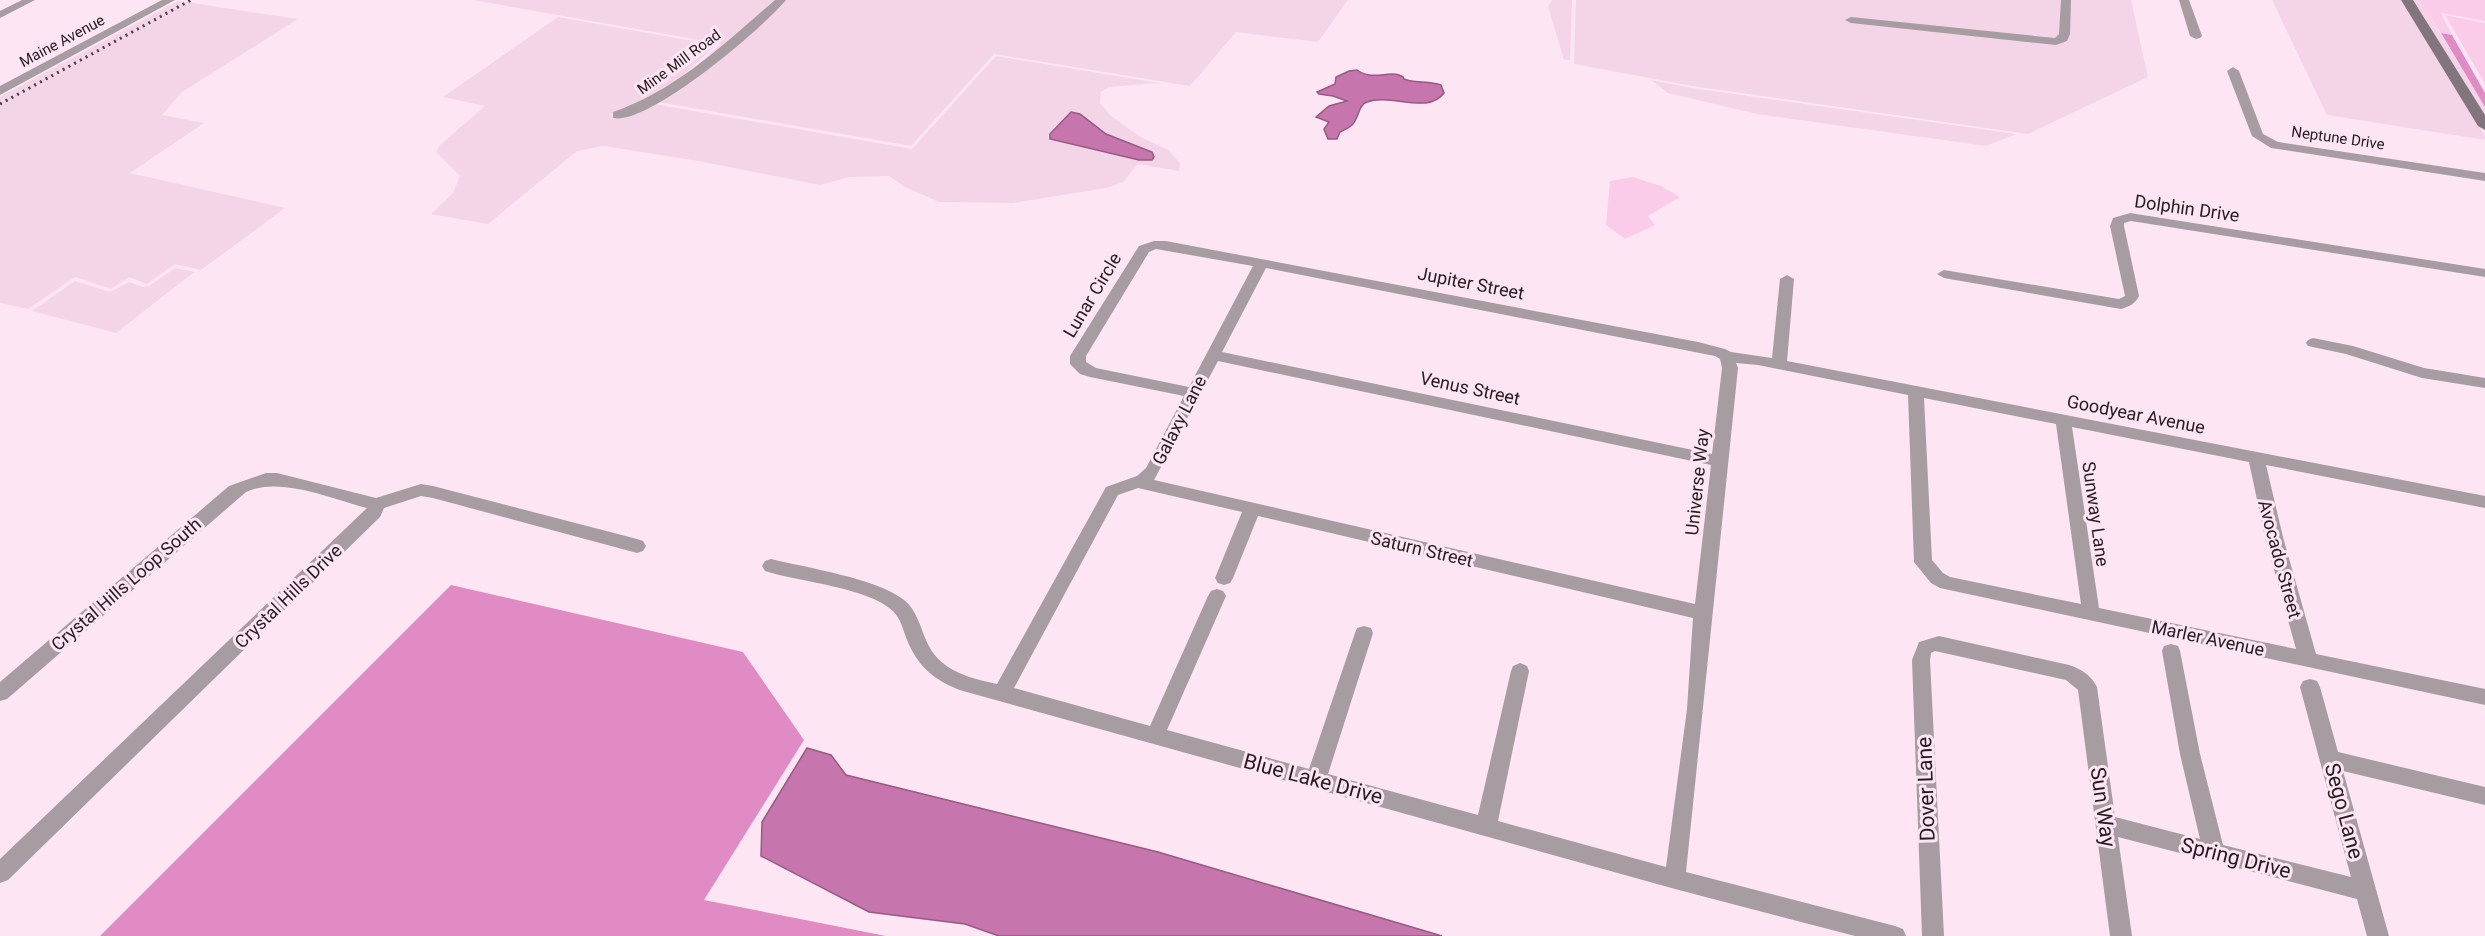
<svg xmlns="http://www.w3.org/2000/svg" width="2485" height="936" font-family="Roboto,sans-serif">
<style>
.built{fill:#f4d5e8;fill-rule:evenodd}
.green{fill:#fbccea}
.forest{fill:#e08bc4}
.water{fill:#c775ad;stroke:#965a83;stroke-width:1.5}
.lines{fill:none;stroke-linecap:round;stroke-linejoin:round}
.street{fill:#a69ca2;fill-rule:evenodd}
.secondary{fill:#83757e;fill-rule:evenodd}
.rail{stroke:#483e44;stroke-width:3;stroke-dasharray:2 4.5;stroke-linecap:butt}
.labels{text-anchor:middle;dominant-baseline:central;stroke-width:6;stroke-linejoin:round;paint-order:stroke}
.far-street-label{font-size:15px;fill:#241c21;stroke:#fde5f4}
.street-label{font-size:18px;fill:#241c21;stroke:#fde5f4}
.near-street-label{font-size:21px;fill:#241c21;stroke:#fde5f4}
</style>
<rect width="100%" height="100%" fill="#fde5f4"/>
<g class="built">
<path d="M473 0H1348L1318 42 1236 32 1190 86 994 54 911 146 658 102 721 44Z"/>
<path d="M1552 0H1572L1570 60H1564L1548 6Z"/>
<path d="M1576 0H2131L2148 77 2028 134 1692 86 1574 64Z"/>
<path d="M2272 0H2401L2443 66 2485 136V140L2327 115Z"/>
<path d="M2412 0H2419L2423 5 2485 107V116Z"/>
<path d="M178 1 298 19 182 92 162 115 204 123 130 173 285 208 201 270 175 264 147 284 129 277 111 289 75 277 28 309 0 303V97Z"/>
<path d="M558 17 716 45 677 81 638 107 610 114 614 119 644 111 654 104 912 149 996 56 1159 83 1109 87 1101 92 1100 103 1111 116 1139 136 1168 150 1180 163 1179 171 1138 164 1123 182 1107 188 1013 203 939 202 905 187 889 176 850 177 820 185 704 162 604 146 577 151 488 224 431 214 453 193 460 176 436 152 440 145 485 106 443 97ZM1102 132 1120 141 1152 152 1120 156 1050 139Z"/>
<path d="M1651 80 1692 88 2016 134 1986 146 1757 114 1668 93Z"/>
<path d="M175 268 194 272 116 333 32 311 75 281 110 292 129 282 143 287 149 286Z"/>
</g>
<g class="green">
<path d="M2419 0H2485V21L2441 13 2452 35 2441 33Z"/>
<path d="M2445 15 2485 23V84Z"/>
<path d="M1633 177 1661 186 1680 197 1648 216 1655 225 1625 239 1606 225 1610 181Z"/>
</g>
<g class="forest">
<path d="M2441 33 2452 35 2485 93V107Z"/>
<path d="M451 585 743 652 804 740 704 900 886 936H100Z"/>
</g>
<g class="water">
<path d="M1357 70C1373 81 1387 71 1399 75 1408 78 1399 78 1407 80 1418 83 1430 81 1441 85L1444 93C1428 115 1391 93 1367 102 1358 105 1359 119 1352 125 1349 128 1344 130 1340 132L1337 139H1328L1324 129 1329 122 1316 117 1329 106 1347 101 1333 96 1319 94 1317 92 1335 84 1336 77 1349 71Z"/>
<path d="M1071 112 1080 114 1106 134 1152 152 1154 157 1152 160H1139L1050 139V134Z"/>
<path d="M807 748 831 755 846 775 1158 852 1442 936H999L965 924 869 912 761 856 762 822Z"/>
</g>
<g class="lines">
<g class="street">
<path d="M22 0H35L0 18V11Z"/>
<path d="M162 0H175L0 95V86Z"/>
<path d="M775 0H786C763 28 648 126 613 118V112C677 90 724 44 775 0Z"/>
<path d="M2061 0H2071L2070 34 2067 41 2056 45 1851 23 1845 20 1851 17 2055 38 2059 34Z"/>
<path d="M2179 0H2189L2202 36 2200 38 2196 39 2190 36Z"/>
<path d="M2233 67 2239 71 2263 134 2278 142 2485 173V181L2271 148 2252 136 2227 71Z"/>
<path d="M2130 213 2485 269V277L2131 221 2124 223V226L2139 296C2135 304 2130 306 2121 309L1944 278 1937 274 1944 270 2119 299 2125 296 2110 226 2113 218Z"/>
<path d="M1166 241 1698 342 1725 349 1731 352 1772 358 1780 279 1787 275 1794 279 1787 361 2485 496V508L2266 465 2283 537 2316 654 2485 689V705L1940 588 1931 583 1914 562 1908 395 1758 365 1736 363 1738 368 1686 872 1895 926 1903 929 1906 936H1855L1675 889 963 691C936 682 918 667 907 640 903 630 901 619 893 611 867 587 799 582 765 571L762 566 765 561 771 559C807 568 876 578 904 600 916 609 920 626 926 640 938 670 968 678 997 684L1106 487 1137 476 1146 468 1184 396 1090 377 1080 374 1070 364V356L1139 246 1154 241ZM1156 249 1253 266 1189 387 1096 368 1086 362V356L1149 252ZM1266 268 1715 356 1720 359 1722 368 1712 454 1222 352ZM1218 361 1711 465 1695 604 1154 480ZM1924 398 2056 424 2081 604 1950 577 1943 573 1932 560ZM2072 427 2249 462 2265 537 2296 649 2099 608ZM1138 488 1242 512 1215 578 1218 583 1224 585 1230 583 1233 578 1258 516 1693 618 1687 709 1666 867 1498 821 1529 671 1527 666 1520 663 1513 666 1511 671 1478 815 1328 774 1373 633 1371 628 1364 626 1357 628 1355 633 1309 769 1167 730 1226 596 1223 591 1217 589 1211 591 1208 596 1150 726 1014 688 1118 495Z"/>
<path d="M2313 338 2353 346 2424 368 2485 378V388L2422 378 2346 354 2308 346 2306 343 2308 340Z"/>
<path d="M266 473H277L376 498 421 484 433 486 637 539 643 541 646 546 643 551 637 553 433 498 421 496 384 508 380 517 8 880 0 883V859L367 508C332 499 280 476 246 492L7 699 0 701V682L229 486Z"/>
<path d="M1939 636 2069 665C2081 669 2091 675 2097 687L2115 817 2200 839 2180 754 2162 651 2164 646 2171 644 2178 646 2180 651 2200 754 2223 845 2351 877 2300 687 2303 681 2310 679 2317 681 2320 687 2338 752 2485 787V805L2343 771 2389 936H2367L2357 899 2118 837 2132 936H2110L2078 690 2066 680 1935 651 1931 653 1930 660 1944 936H1922L1912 660 1919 642Z"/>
</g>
<path class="secondary" d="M2401 0H2413L2485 115V130L2478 126Z"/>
<path class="rail" d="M0 104 191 0"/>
</g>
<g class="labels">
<g class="far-street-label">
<text transform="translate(62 41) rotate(-28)">Maine Avenue</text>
<text transform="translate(679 62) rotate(-36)">Mine Mill Road</text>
<text transform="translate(2338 138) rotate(8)">Neptune Drive</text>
</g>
<g class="street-label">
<text transform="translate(2187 208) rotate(8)">Dolphin Drive</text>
<text transform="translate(1471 283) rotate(11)">Jupiter Street</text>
<text transform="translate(1092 295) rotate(-59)">Lunar Circle</text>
<text transform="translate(1470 388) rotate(12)">Venus Street</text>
<text transform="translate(2136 414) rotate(11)">Goodyear Avenue</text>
<text transform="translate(1179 420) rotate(-63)">Galaxy Lane</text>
<text transform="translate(1697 482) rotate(-84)">Universe Way</text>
<text transform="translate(2096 514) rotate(82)">Sunway Lane</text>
<text transform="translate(1422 549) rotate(13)">Saturn Street</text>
<text transform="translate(2280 559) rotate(75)">Avocado Street</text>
<text transform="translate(126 584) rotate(-41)">Crystal Hills Loop South</text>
<text transform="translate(288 596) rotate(-44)">Crystal Hills Drive</text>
<text transform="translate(2208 638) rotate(12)">Marler Avenue</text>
</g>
<g class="near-street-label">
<text transform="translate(1313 779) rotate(15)">Blue Lake Drive</text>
<text transform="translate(1926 789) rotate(-92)">Dover Lane</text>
<text transform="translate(2103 807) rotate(82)">Sun Way</text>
<text transform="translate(2344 811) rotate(75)">Sego Lane</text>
<text transform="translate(2236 858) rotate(14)">Spring Drive</text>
</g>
</g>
</svg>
